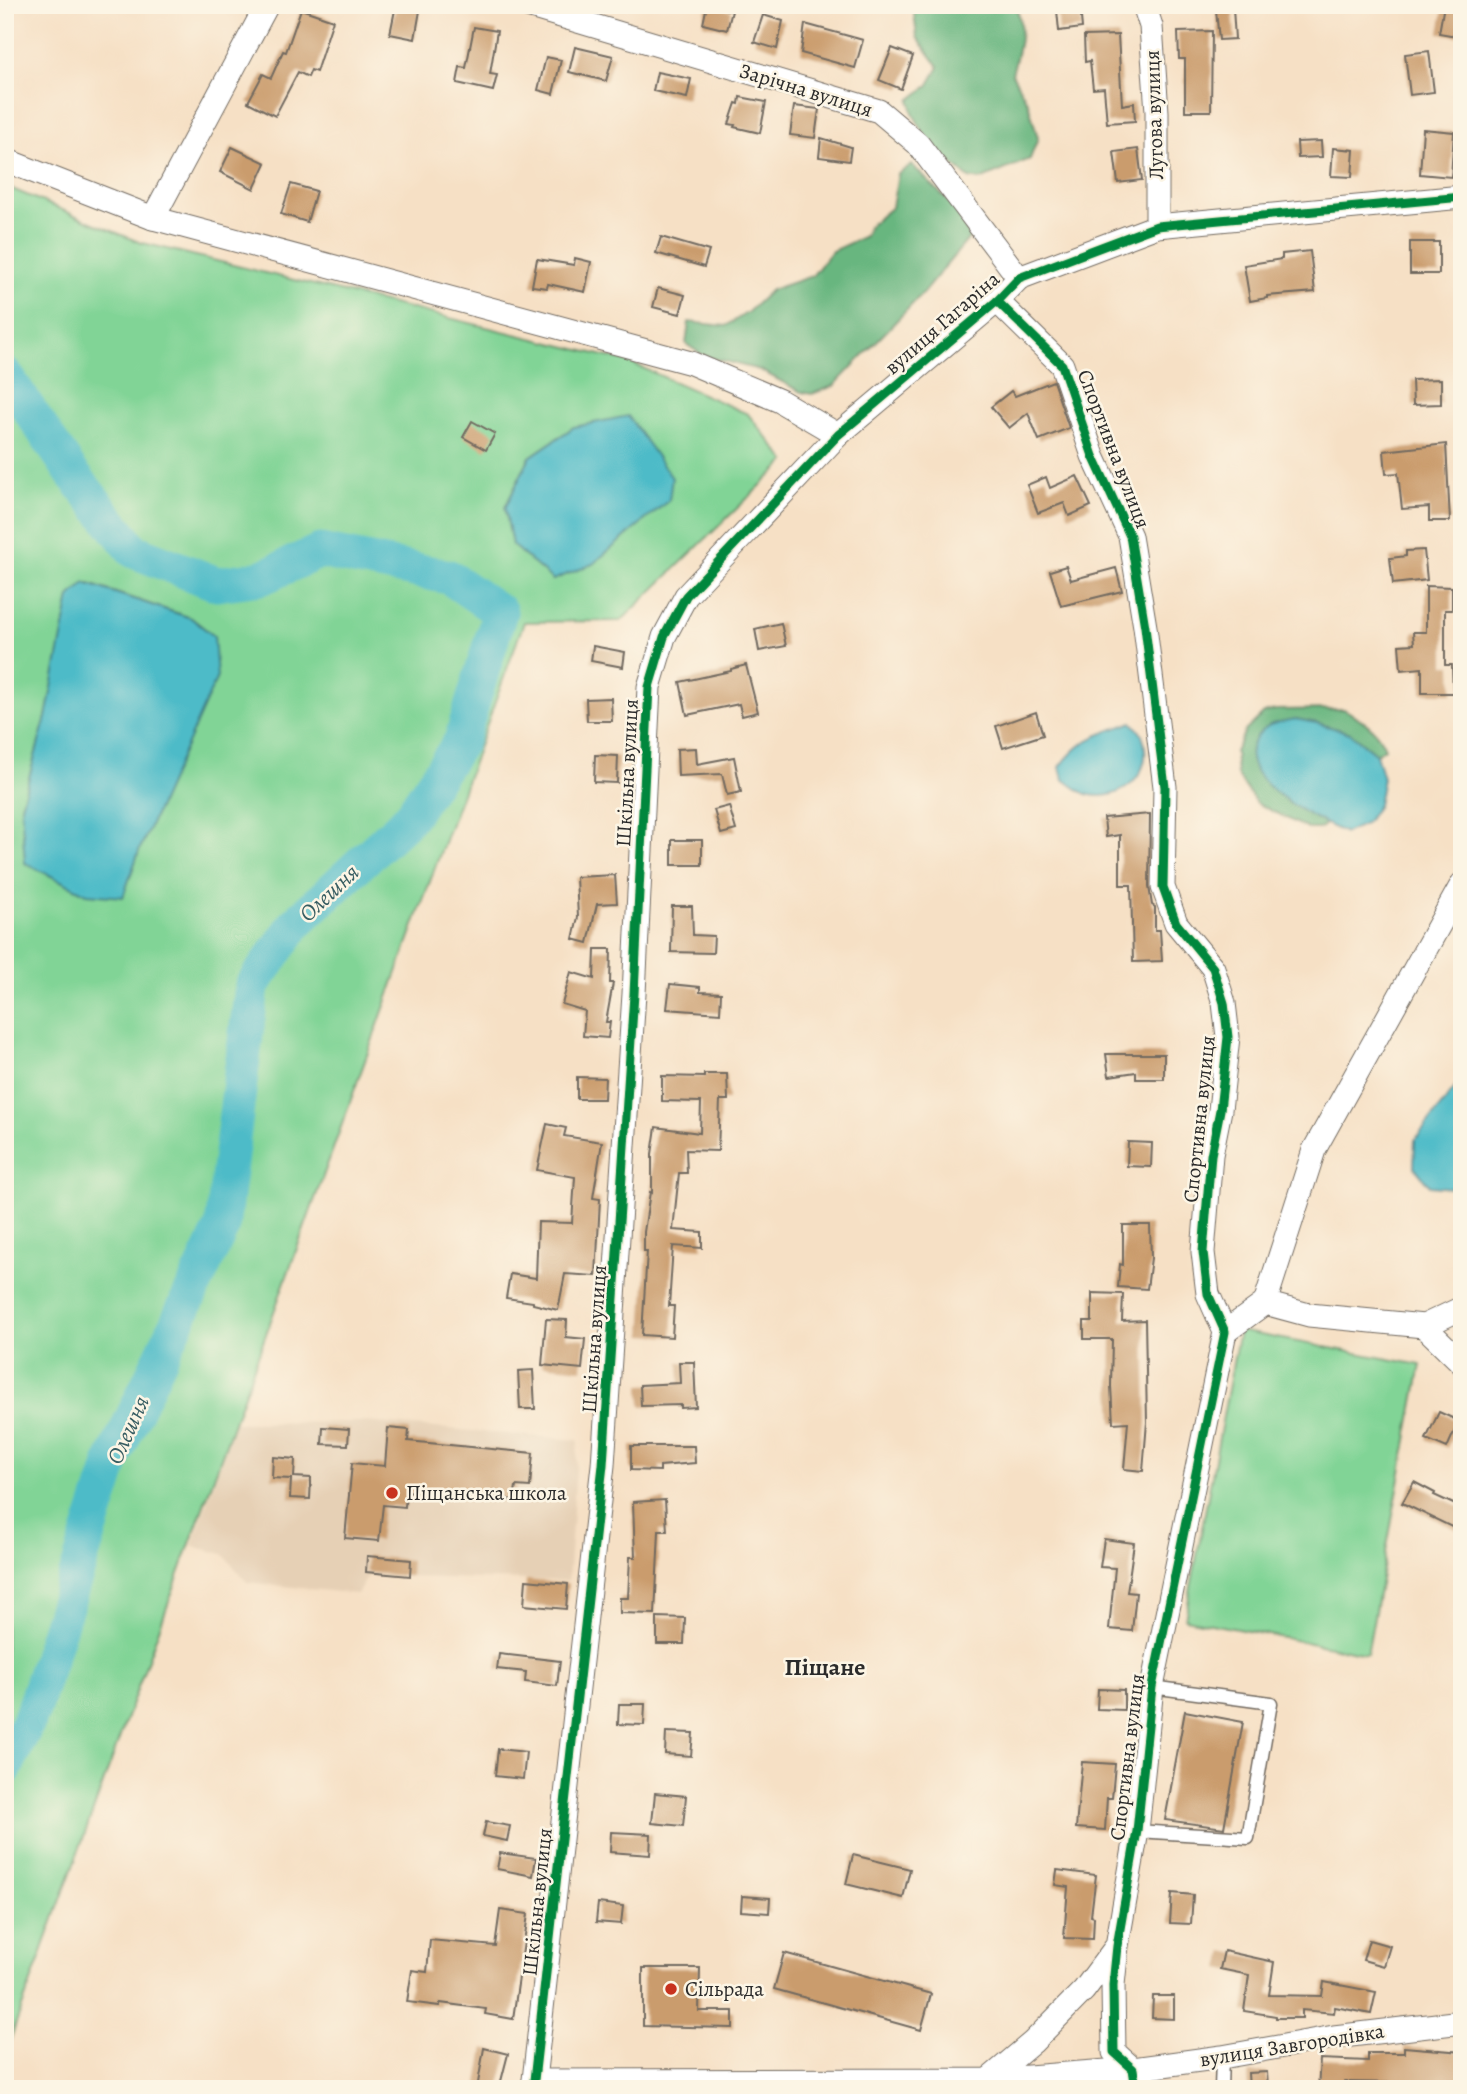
<svg xmlns="http://www.w3.org/2000/svg" width="1467" height="2094" font-family="Alegreya,serif">
<style>
.built{fill:#e6d0b5}
.green{fill:#81d496;stroke:#568060;stroke-width:2;fill-rule:evenodd}
.forest{fill:#68b67f;stroke:#4a7055;stroke-width:2}
.water{fill:#4ebbc8;stroke:#3c737a;stroke-width:2}
.lines{fill:none;stroke-linecap:round;stroke-linejoin:round}
.river{stroke:#4ebbc8;stroke-width:35}
.building{fill:#ca9c6d}
.service-casing{stroke:#726a61;stroke-width:15}
.minor-casing{stroke:#726a61;stroke-width:25}
.service{stroke:#fff;stroke-width:12}
.minor{stroke:#fff;stroke-width:23}
.cycleway-casing{stroke:#fcf5e5;stroke-width:13}
.cycleway{stroke:#00873e;stroke-width:9}
.poi-dot{fill:#c8321e;stroke:#fcf5e5;stroke-width:2.5}
.labels{text-anchor:middle;dominant-baseline:central;stroke-width:5;stroke-linejoin:round;paint-order:stroke}
.street-label{font-size:21px;fill:#2b2b2b;stroke:#fcf5e5}
.poi-label{font-size:21px;fill:#2b2b2b;stroke:#fcf5e5;text-anchor:start}
.water-label{font-size:23px;font-style:italic;fill:#375d62;stroke:#fcf5e5}
.quarter-label{font-size:24px;font-weight:bold;fill:#2b2b2b;stroke:#fcf5e5}
</style>
<rect width="100%" height="100%" fill="#fcf5e5"/>
<filter id="ink" filterUnits="userSpaceOnUse"><feTurbulence type="fractalNoise" baseFrequency=".0143" numOctaves="2"/><feDisplacementMap in="SourceGraphic" scale="14" xChannelSelector="R" yChannelSelector="G"/><feConvolveMatrix kernelMatrix="1 2 1 2 8 2 1 2 1" color-interpolation-filters="sRGB"/></filter>
<filter id="wash" filterUnits="userSpaceOnUse"><feTurbulence type="fractalNoise" baseFrequency=".00686" numOctaves="4" result="noise"/><feDisplacementMap in="SourceGraphic" scale="28" xChannelSelector="R" yChannelSelector="G"/><feGaussianBlur stdDeviation="1.57" result="paint"/><feColorMatrix in="noise" values="0 0 0 0 0 0 0 0 0 0 0 0 0 0 0 0 0 1.4 0 .05"/><feComposite in="paint" operator="in"/></filter>
<g filter="url(#wash)">
<rect width="100%" height="100%" fill="#f6e0c5"/>
<path class="built" d="M365 1422 578 1440 568 1581 368 1576 357 1594 247 1582 223 1554 192 1546 235 1423Z"/>
<g class="green">
<path d="M5 186 139 242 629 362 748 414 786 461 621 621 524 622 5 2054ZM574 427 505 508 530 457ZM86 583 191 618 214 636 123 896 21 806Z"/>
<path d="M1239 1331 1421 1365 1367 1654 1185 1619Z"/>
</g>
<g class="forest">
<path d="M913 5H1015C1026 28 1018 50 1012 74L1028 103 1038 138 1030 159 980 180 969 178 931 145 913 114 910 100 928 86 939 67 917 37Z"/>
<path d="M912 165 958 211 970 237 922 294 834 386 812 394 801 392 760 370 704 356 686 344 689 322 726 326 748 312 771 290 812 276 832 251 865 236 870 225 892 207 898 174Z"/>
<path d="M1344 709C1361 719 1378 729 1385 748L1376 754 1350 733 1317 723 1295 719 1287 801 1325 824 1319 829H1308L1256 803 1237 775 1235 752 1245 731 1264 713 1275 710Z"/>
</g>
<g class="water">
<path d="M628 416 672 478 669 500 593 564 553 580 512 545 505 508 530 457 574 427Z"/>
<path d="M85 583 191 618 214 636 217 677 139 851 123 897 87 894 25 863 21 806 46 717 70 597Z"/>
<path d="M1295 719 1317 723 1350 733 1376 754 1383 778 1378 805 1365 824 1345 833C1318 821 1232 778 1254 741 1265 722 1276 723 1295 719Z"/>
<path d="M1132 722C1135 726 1140 731 1142 735 1156 772 1123 804 1086 794 1078 791 1070 784 1063 779L1060 767C1082 737 1099 735 1132 722Z"/>
<path d="M1462 1079V1189L1430 1186 1414 1167 1415 1140Z"/>
</g>
<g class="lines">
<path class="river" d="M5 374 72 473 134 551 217 584 261 578 320 551 449 577 500 612 461 741 409 818 296 923 252 986 222 1227 113 1459 32 1713 5 1769"/>
</g>
<g id="blocks">
<g class="building">
<path d="M396 5H421L415 39 390 34Z"/>
<path d="M707 5 732 11 727 30 703 24Z"/>
<path d="M1444 5H1462V37L1439 33Z"/>
<path d="M1080 7 1082 28 1059 31 1057 10Z"/>
<path d="M1233 8 1235 39 1219 40 1216 10Z"/>
<path d="M301 9 333 20 316 72 311 70 308 77 298 72 275 116 248 102 263 74 271 78 283 51 286 52Z"/>
<path d="M763 15 783 21 777 49 754 42Z"/>
<path d="M805 24 863 40 855 68 801 53Z"/>
<path d="M474 27 497 31 490 74 497 75 493 91 457 83 460 67 466 68Z"/>
<path d="M1212 31 1211 111H1185V59H1179L1178 32Z"/>
<path d="M1118 35 1122 105 1134 103 1135 121 1107 123 1104 88 1093 89 1090 61 1085 62 1084 36Z"/>
<path d="M575 47 613 56 606 81 569 72Z"/>
<path d="M892 48 913 56 901 89 879 80Z"/>
<path d="M1429 51 1434 92 1410 95 1405 54Z"/>
<path d="M546 57 561 60 553 94 538 90Z"/>
<path d="M657 72 691 79 687 98 653 91Z"/>
<path d="M740 97 766 102 760 133 734 127 735 125 729 124 736 103 739 104Z"/>
<path d="M794 106 819 109 815 138 790 135Z"/>
<path d="M1423 129 1454 132 1451 177 1420 174Z"/>
<path d="M821 138 851 147 849 161 819 157Z"/>
<path d="M1321 141 1322 157 1298 158 1297 142Z"/>
<path d="M232 147 266 163 254 189 220 172Z"/>
<path d="M1333 148 1354 150 1352 177 1331 176Z"/>
<path d="M1138 149 1142 180 1118 183 1114 152Z"/>
<path d="M291 184 316 191 307 222 281 214Z"/>
<path d="M661 237 709 251 704 267 656 253Z"/>
<rect x="1410" y="242" width="29" height="32"/>
<path d="M1310 251 1315 292 1267 296V298L1250 301 1244 265 1282 259V254Z"/>
<path d="M575 258 591 262 585 292 548 284 547 288 532 286 537 259 574 265Z"/>
<path d="M658 288 685 295 680 314 653 307Z"/>
<path d="M1441 379V404L1413 405 1412 380Z"/>
<path d="M1053 381 1069 428 1039 440 1028 413 1009 428 991 407 1011 391 1015 396Z"/>
<path d="M472 421 495 434 486 450 463 437Z"/>
<path d="M1446 444 1450 521H1429V507L1402 509 1398 473 1386 474 1384 451Z"/>
<path d="M1077 476 1091 506 1069 516 1064 503 1038 513 1027 485 1046 477 1050 488Z"/>
<path d="M1424 550 1427 580 1393 584 1390 558 1406 556V551Z"/>
<path d="M1066 566 1071 580 1116 568 1122 591 1061 606 1050 571Z"/>
<path d="M1426 586 1452 587V610H1445V665H1452L1453 693H1422V668L1401 670 1399 645 1414 644 1413 632H1426Z"/>
<path d="M781 623 786 646 759 651 755 629Z"/>
<path d="M593 646 625 652 623 667 591 661Z"/>
<path d="M746 665 758 712 742 716 739 704 687 715 680 682 731 671V669Z"/>
<path d="M611 698 612 721H587L586 699Z"/>
<path d="M1036 712 1043 735 1003 748 996 726Z"/>
<path d="M696 748 697 764 734 757 741 792 727 795 722 774 678 776 677 749Z"/>
<path d="M595 755 618 756 617 783 594 782Z"/>
<path d="M729 806 736 830 721 834 714 810Z"/>
<path d="M1150 814 1149 887 1152 905 1155 907V930H1160L1162 961 1133 962 1131 885H1120V835L1106 837 1104 818Z"/>
<rect x="672" y="840" width="30" height="25"/>
<path d="M615 875 617 903 597 904 588 943 573 939 578 917 576 877Z"/>
<path d="M672 906H692L693 935 714 936 713 953 671 952Z"/>
<path d="M595 949H611L610 983H613L606 1022H610L608 1038 583 1036 585 1011 562 1004 571 972 594 979Z"/>
<path d="M670 984 700 987V992L721 993 720 1013 667 1009Z"/>
<path d="M1106 1054H1164V1079H1136V1072L1109 1076Z"/>
<path d="M704 1074H727L728 1100H720L718 1151 686 1150 687 1173H679L673 1230 702 1232V1248L673 1246 669 1306H674L672 1337 642 1335 647 1251H644V1232L650 1192 652 1193V1154L656 1127 700 1133 701 1102 662 1101V1076L704 1077Z"/>
<path d="M577 1077 605 1078 604 1099H577Z"/>
<path d="M547 1124 566 1128 564 1136 602 1142 593 1198 600 1199 596 1276 565 1274 558 1310 533 1304V1302L506 1298 510 1274 536 1278 538 1222 572 1223 575 1177 537 1170Z"/>
<path d="M1128 1142 1152 1143 1151 1167 1127 1166Z"/>
<path d="M1123 1225H1150L1151 1258 1147 1289 1118 1287 1120 1264 1123 1265Z"/>
<path d="M1092 1293 1123 1294 1122 1321 1145 1320 1147 1422 1143 1471 1124 1469 1128 1422 1113 1423 1111 1386 1112 1339H1084V1321H1092Z"/>
<path d="M546 1319 567 1320 566 1337 585 1339 582 1369 542 1365Z"/>
<path d="M679 1362H694L696 1407 681 1408V1405L641 1406 640 1385 680 1383Z"/>
<path d="M533 1370 535 1409H520L518 1371Z"/>
<path d="M1439 1412 1459 1421 1447 1448 1426 1439Z"/>
<path d="M323 1427 349 1429 348 1445 322 1444Z"/>
<path d="M388 1428 409 1430 408 1441 533 1453 530 1487 516 1486 514 1500 406 1491 405 1507 383 1505 379 1541 345 1538 352 1463 385 1466Z"/>
<path d="M631 1446H694L695 1463 660 1466V1471L631 1470Z"/>
<path d="M273 1457 295 1459 294 1477 311 1478 310 1499 290 1498 291 1479 272 1478Z"/>
<path d="M1414 1482 1435 1493 1434 1495 1462 1508V1532L1402 1503Z"/>
<path d="M665 1500 667 1531H659L655 1614 620 1613V1598H628L630 1557H635L633 1502Z"/>
<path d="M1104 1539 1134 1543 1127 1592 1136 1593 1132 1631 1109 1629 1115 1568 1100 1567Z"/>
<path d="M367 1556 411 1560 410 1576 366 1572Z"/>
<path d="M526 1580 568 1584 566 1609 524 1605Z"/>
<path d="M657 1617 685 1618 684 1644H657Z"/>
<path d="M499 1654 560 1661 557 1686 525 1682 526 1672 497 1669Z"/>
<path d="M1098 1689 1124 1690V1710L1097 1709Z"/>
<path d="M619 1704H645L644 1725 618 1724Z"/>
<path d="M1185 1711 1243 1722 1224 1828 1165 1820Z"/>
<path d="M666 1732 693 1733 691 1756 665 1754Z"/>
<path d="M498 1749 526 1752 523 1779 495 1776Z"/>
<path d="M1082 1762 1115 1764 1112 1798H1107L1105 1830 1076 1828Z"/>
<path d="M655 1793 686 1796 683 1826 652 1823Z"/>
<path d="M486 1822 510 1826 507 1841 483 1836Z"/>
<path d="M611 1832 651 1834 650 1855 610 1852Z"/>
<path d="M500 1853 536 1858 533 1876 497 1869Z"/>
<path d="M853 1855 910 1869 903 1898 846 1884Z"/>
<path d="M1057 1870 1096 1875 1091 1916 1094 1917 1093 1939 1064 1938 1068 1887 1055 1885Z"/>
<path d="M1172 1893 1193 1895 1191 1924 1170 1923Z"/>
<path d="M742 1896 770 1898 769 1913 741 1911Z"/>
<path d="M598 1903 623 1906 621 1924 596 1922Z"/>
<path d="M500 1910 528 1914 513 2019 485 2014 486 2009 440 2003V2006L407 2002 412 1970 427 1972 430 1940 495 1946Z"/>
<path d="M1369 1940 1390 1946 1384 1966 1363 1960Z"/>
<path d="M1224 1951 1274 1962 1269 1995 1322 1996 1324 1982 1376 1992 1371 2014 1335 2007 1334 2013 1302 2010V2018H1276V2016L1244 2011 1249 1975 1220 1969Z"/>
<path d="M784 1953 931 1994 921 2030 774 1989Z"/>
<path d="M643 1968H700L699 2011H733V2028L643 2026Z"/>
<path d="M1153 1996H1174V2019L1152 2018Z"/>
<path d="M1404 2047 1462 2052V2089H1403V2083L1345 2082 1344 2089H1318L1320 2059 1368 2061V2053H1404Z"/>
<path d="M484 2048 508 2054 499 2089H477Z"/>
<path d="M1267 2072 1268 2089H1249L1248 2073Z"/>
</g>
</g>
</g>
<g filter="url(#ink)">
<use href="#blocks" fill-opacity="0" stroke="#726a61" stroke-width="2"/>
<g class="lines">
<defs>
<g id="service">
<path d="M1137 1831 1248 1838 1271 1703 1152 1687"/>
<path d="M1221 2089 1222 2057"/>
</g>
<g id="minor">
<path d="M524 5 879 111 918 144 1019 278"/>
<path d="M1144 5 1151 26 1157 112V226"/>
<path d="M5 160 153 218 691 363 780 401 838 435"/>
<path d="M153 218 267 5"/>
<path d="M997 301 1062 365 1093 456 1130 536 1145 627 1165 787 1163 887 1176 923 1213 968 1224 1003 1228 1037 1220 1110 1211 1155 1203 1252 1208 1294 1225 1332 1152 1687 1137 1831 1117 1946 1113 1985 1114 2052 1133 2069 1136 2089"/>
<path d="M1265 1303 1309 1315 1424 1326 1462 1308"/>
<path d="M1424 1326 1462 1363"/>
<path d="M1225 1332 1265 1303 1314 1150 1462 884"/>
<path d="M988 2080 1033 2042 1084 1990 1116 1947"/>
<path d="M534 2081 988 2080 1133 2069 1222 2057 1334 2037 1462 2022"/>
<path d="M533 2089 603 1465 634 994 649 687 664 637 686 596 838 435 997 301 1019 278 1157 226 1462 197"/>
</g>
</defs>
<use href="#service" class="service-casing"/>
<use href="#minor" class="minor-casing"/>
<use href="#service" class="service"/>
<use href="#minor" class="minor"/>
<defs>
<g id="cycleway">
<path d="M997 301 1062 365 1093 456 1130 536 1145 627 1165 787 1163 887 1176 923 1213 968 1224 1003 1228 1037 1220 1110 1211 1155 1203 1252 1208 1294 1225 1332 1152 1687 1137 1831 1117 1946 1113 1985 1114 2052 1133 2069 1136 2089"/>
<path d="M533 2089 603 1465 634 994 649 687 664 637 686 596 838 435 997 301 1019 278 1157 226 1462 197"/>
</g>
</defs>
<use href="#cycleway" class="cycleway-casing"/>
<use href="#cycleway" class="cycleway"/>
</g>
</g>
<g class="poi-dot">
<circle cx="392" cy="1493" r="7"/>
<circle cx="671" cy="1989" r="7"/>
</g>
<g class="labels">
<g class="street-label">
<text transform="translate(806 90) rotate(17)">Зарічна вулиця</text>
<text transform="translate(1154 115) rotate(-92)">Лугова вулиця</text>
<text transform="translate(942 323) rotate(-41)">вулиця Гагаріна</text>
<text transform="translate(1114 449) rotate(69)">Спортивна вулиця</text>
<text transform="translate(627 773) rotate(-87)">Шкільна вулиця</text>
<text transform="translate(1199 1119) rotate(-84)">Спортивна вулиця</text>
<text transform="translate(594 1339) rotate(-86)">Шкільна вулиця</text>
<text transform="translate(1127 1757) rotate(-83)">Спортивна вулиця</text>
<text transform="translate(537 1902) rotate(-84)">Шкільна вулиця</text>
<text transform="translate(1292 2045) rotate(-9)">вулиця Завгородівка</text>
</g>
<g class="poi-label">
<text x="406" y="1493">Піщанська школа</text>
<text x="685" y="1989">Сільрада</text>
</g>
<g class="water-label">
<text transform="translate(329 893) rotate(-43)">Олешня</text>
<text transform="translate(128 1430) rotate(-66)">Олешня</text>
</g>
<g class="quarter-label">
<text x="825" y="1667">Піщане</text>
</g>
</g>
<rect width="1467" height="2094" fill="none" stroke="#fcf5e5" stroke-width="28"/>
</svg>
